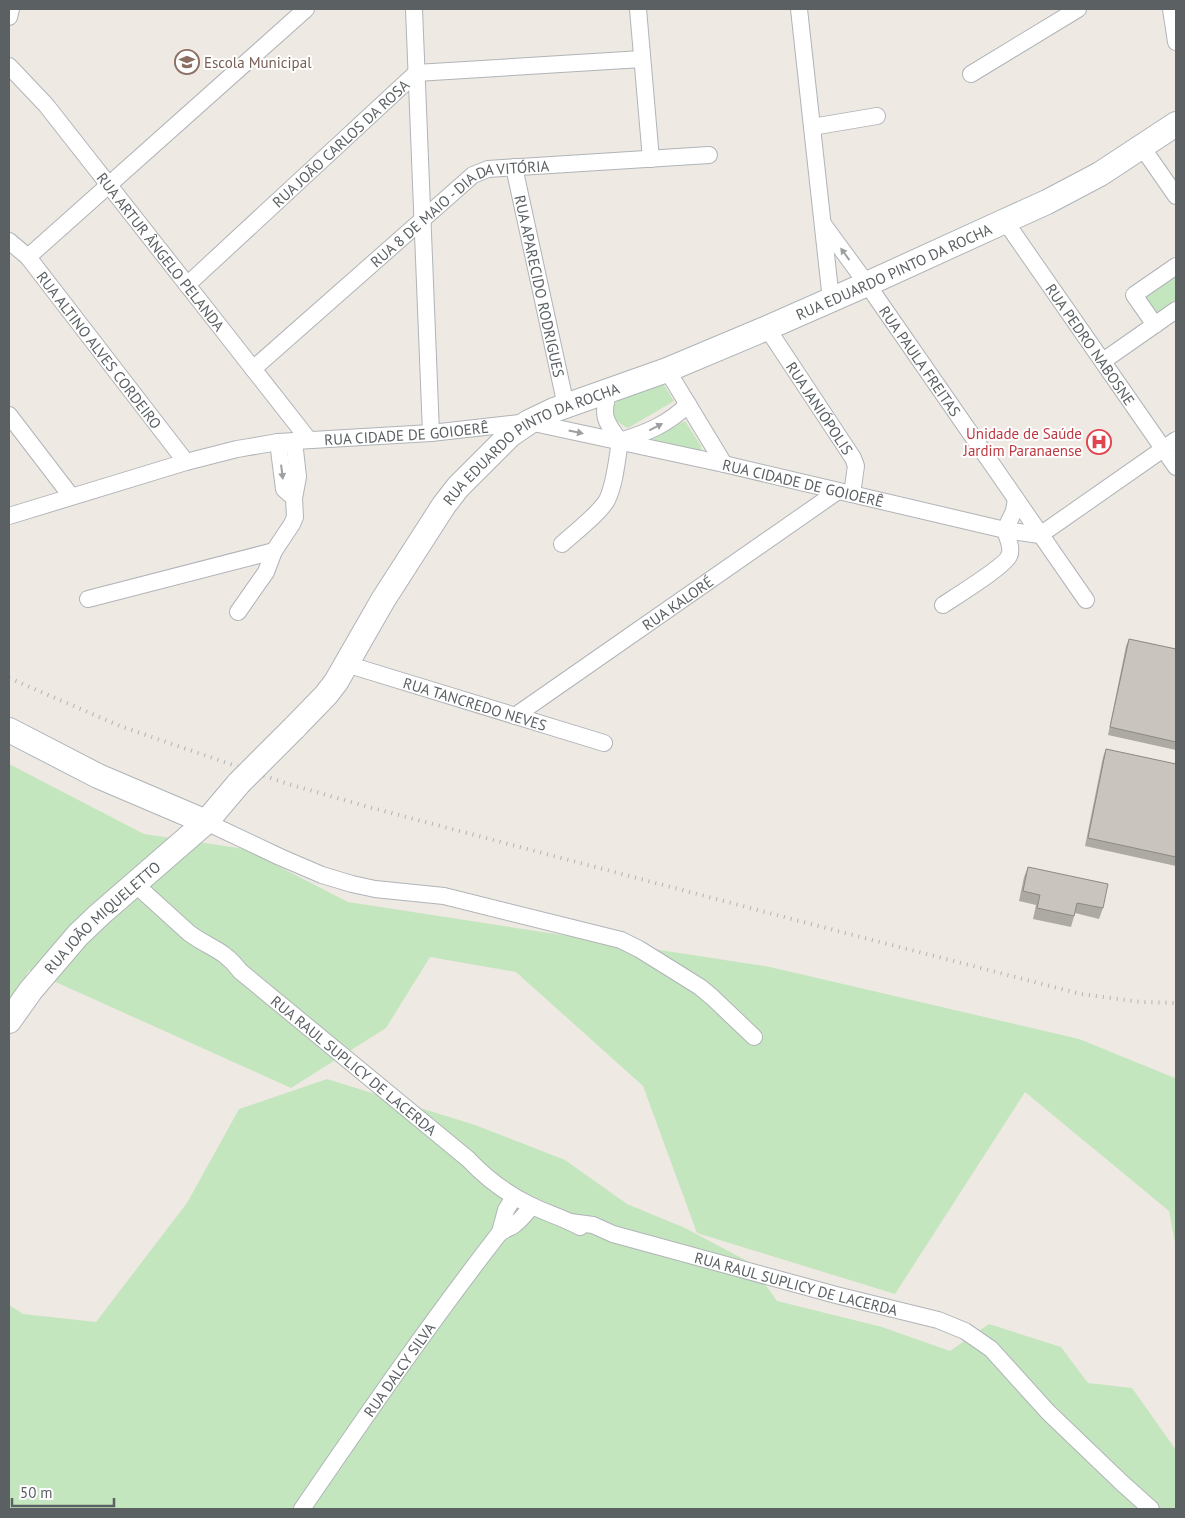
<svg xmlns="http://www.w3.org/2000/svg" width="1185" height="1518" font-family="'PT Sans',sans-serif">
<style>
.green{fill:#c4e6be}
.lines{fill:none;stroke-linecap:round;stroke-linejoin:round}
.street-casing{stroke:#b0b4b8;stroke-width:18}
.secondary-casing{stroke:#afb4b8;stroke-width:26}
.street{stroke:#fff;stroke-width:16}
.secondary{stroke:#fff;stroke-width:24}
.rail{stroke:#b2b3b3;stroke-width:4;stroke-dasharray:1 6;stroke-linecap:butt}
.secondary-bridge-casing{stroke:#afb4b8;stroke-width:26;stroke-linecap:butt}
.secondary-bridge{stroke:#fff;stroke-width:24}
.wall{fill:#ada9a3}
.building{fill:#c9c4be;stroke:#8d8985}
.oneway{fill:#9da0a1}
.labels{text-anchor:middle;dominant-baseline:central;stroke-width:4;stroke-linejoin:round;paint-order:stroke}
.education-label{font-size:15px;fill:#785e54;stroke:#fff;text-anchor:start}
.street-label{font-size:15px;fill:#5b6063;stroke:#fff}
.health-label{font-size:15px;fill:#be3a42;stroke:#fff;text-anchor:end}
</style>
<rect width="100%" height="100%" fill="#eee9e2"/>
<g class="green">
<path d="M1176 273V303L1154 318 1141 298Z"/>
<path d="M648 384 664 385 674 401 628 428C590 408 628 393 648 384Z"/>
<path d="M685 421 701 446V452L648 442Z"/>
<path d="M9 764 144 834 245 849 348 902 770 967 1079 1039 1175 1078 1176 1082V1248L1169 1211 1025 1092 895 1294 697 1233 643 1086 516 972 430 957 386 1028 291 1088 29 970 9 1003Z"/>
<path d="M327 1079 475 1125 565 1160 627 1204 685 1228 749 1262 777 1301 882 1327 950 1351 989 1324 1061 1347 1088 1383 1132 1388 1176 1450V1509H9V1305L23 1314 96 1322 187 1203 239 1109Z"/>
</g>
<g class="lines">
<defs>
<g id="street">
<path d="M414 9 431 433"/>
<path d="M638 9 651 159"/>
<path d="M799 9 831 300"/>
<path d="M1171 9 1176 42"/>
<path d="M9 17 11 9"/>
<path id="s1" d="M9 66 46 105 309 440"/>
<path d="M971 74 1078 9"/>
<path d="M812 127 877 116"/>
<path d="M1142 147 1176 196"/>
<path id="s2" d="M514 167 566 406"/>
<path id="s3" d="M1005 221 1176 467"/>
<path id="s4" d="M823 224 867 284 1086 600"/>
<path id="s5" d="M9 241 28 257 186 462"/>
<path d="M28 257 306 9"/>
<path id="s6" d="M187 285 416 73 642 59"/>
<path d="M1155 325 1134 295 1176 266"/>
<path id="s7" d="M767 328 853 458 856 466 852 494"/>
<path d="M1103 361 1176 310"/>
<path id="s8" d="M253 369 473 175 488 169 709 155"/>
<path d="M667 370 724 464"/>
<path d="M9 415 71 496"/>
<path d="M620 441C646 433 669 424 688 404"/>
<path d="M278 442 284 489 294 498"/>
<path id="s9" d="M9 516 186 462 237 449 278 442 431 433 529 422 724 464 1005 530 1040 535"/>
<path d="M1040 535 1176 440"/>
<path d="M562 544C574 533 599 514 607 500 615 484 617 459 620 441 605 422 601 415 609 391"/>
<path d="M88 599 274 551"/>
<path d="M943 605C955 597 1005 566 1009 556 1013 549 1007 537 1005 530L1014 511 1016 499"/>
<path d="M238 612 266 572 274 551 292 524 295 517 294 498 298 477 294 441"/>
<path id="s10" d="M346 664 604 743"/>
<path id="s11" d="M515 716 838 491"/>
<path d="M206 822 280 857 322 875 352 884 375 889 444 896 621 940 639 949 700 987 712 997 754 1037"/>
<path id="s12" d="M135 884 189 933C209 948 224 949 240 971L468 1159C486 1178 507 1194 530 1205 546 1213 564 1218 580 1227"/>
<path id="s13" d="M570 1222 593 1225 613 1234 836 1295 938 1320 965 1331 991 1349 1048 1412 1121 1482 1151 1509"/>
<path d="M500 1232 506 1210 514 1197"/>
<path id="s14" d="M302 1509C365 1417 429 1324 498 1235 502 1230 508 1229 514 1225 521 1220 526 1213 532 1206"/>
</g>
<g id="secondary">
<path id="s15" d="M294 728 326 695 336 682 383 600 444 505 458 487 510 435 529 422 554 410 667 370 767 328 867 284 1005 221 1047 202 1100 174 1176 124"/>
<path d="M9 730 98 776 206 822"/>
<path id="s16" d="M9 1021 31 990 78 935 99 915 206 822 239 783"/>
</g>
</defs>
<use href="#street" class="street-casing"/>
<use href="#secondary" class="secondary-casing"/>
<use href="#street" class="street"/>
<use href="#secondary" class="secondary"/>
<path class="rail" d="M9 678 120 726 285 783 365 806 803 922 1081 994 1141 1002 1176 1003"/>
<defs>
<path id="secondary-bridge" d="M239 783 294 728"/>
</defs>
<use href="#secondary-bridge" class="secondary-bridge-casing"/>
<use href="#secondary-bridge" class="secondary-bridge"/>
</g>
<g class="wall">
<path d="M1129 639 1176 649V750L1108 735 1126 646Z"/>
<path d="M1106 749 1176 764V866L1085 846 1103 757Z"/>
<path d="M1028 867 1103 908 1099 919 1075 913 1071 927 1033 919 1036 905 1019 901 1024 877Z"/>
</g>
<g class="building">
<path d="M1129 639 1176 649V742L1110 727Z"/>
<path d="M1106 749 1176 764V857L1088 838Z"/>
<path d="M1028 867 1108 884 1103 908 1077 903 1074 916 1037 908 1040 895 1023 891Z"/>
</g>
<defs><path id="oneway-solid" d="M-6-.8H1V-3.2L6.5 0L1 3.2V.8H-6Z" transform="scale(1.25)"/></defs>
<g class="oneway">
<use href="#oneway-solid" transform="translate(845 254) rotate(-126)"/>
<use href="#oneway-solid" transform="translate(656 427) rotate(-27)"/>
<use href="#oneway-solid" transform="translate(576 432) rotate(12)"/>
<use href="#oneway-solid" transform="translate(282 472) rotate(83)"/>
</g>
<defs>
<symbol id="school-ring" viewBox="-11 -11 22 22"><circle r="9.5" fill="#fff" stroke="#8d6e63" stroke-width="1.5"/><path d="M0-5L7-2L0 1L-7-2ZM-4 1L0 2.5L4 1V4Q0 6-4 4Z" fill="#8d6e63"/></symbol>
<symbol id="hospital-ring" viewBox="-11 -11 22 22"><circle r="9.5" fill="#fff" stroke="#e0444e" stroke-width="1.5"/><path d="M-5-5h3v3.5h4V-5h3V5h-3V1.5h-4V5h-3Z" fill="#e0444e"/></symbol>
</defs>
<g fill-rule="evenodd">
<use href="#school-ring" x="173" y="48" width="28" height="28"/>
<use href="#hospital-ring" x="1085" y="428" width="28" height="28"/>
</g>
<g class="labels">
<g class="education-label">
<text x="204" y="62">Escola Municipal</text>
</g>
<g class="street-label">
<text stroke="none"><textPath href="#s6" startOffset="209">RUA JOÃO CARLOS DA ROSA</textPath></text>
<text stroke="none"><textPath href="#s8" startOffset="265">RUA 8 DE MAIO - DIA DA VITÓRIA</textPath></text>
<text stroke="none"><textPath href="#s1" startOffset="240">RUA ARTUR ÂNGELO PELANDA</textPath></text>
<text stroke="none"><textPath href="#s15" startOffset="784">RUA EDUARDO PINTO DA ROCHA</textPath></text>
<text stroke="none"><textPath href="#s2" startOffset="122">RUA APARECIDO RODRIGUES</textPath></text>
<text stroke="none"><textPath href="#s3" startOffset="150">RUA PEDRO NABOSNE</textPath></text>
<text stroke="none"><textPath href="#s5" startOffset="142">RUA ALTINO ALVES CORDEIRO</textPath></text>
<text stroke="none"><textPath href="#s4" startOffset="168">RUA PAULA FREITAS</textPath></text>
<text stroke="none"><textPath href="#s7" startOffset="96">RUA JANIÓPOLIS</textPath></text>
<text stroke="none"><textPath href="#s9" startOffset="408">RUA CIDADE DE GOIOERÊ</textPath></text>
<text stroke="none"><textPath href="#s15" startOffset="379">RUA EDUARDO PINTO DA ROCHA</textPath></text>
<text stroke="none"><textPath href="#s9" startOffset="812">RUA CIDADE DE GOIOERÊ</textPath></text>
<text stroke="none"><textPath href="#s11" startOffset="198">RUA KALORÉ</textPath></text>
<text stroke="none"><textPath href="#s10" startOffset="135">RUA TANCREDO NEVES</textPath></text>
<text stroke="none"><textPath href="#s16" startOffset="140">RUA JOÃO MIQUELETTO</textPath></text>
<text stroke="none"><textPath href="#s12" startOffset="285">RUA RAUL SUPLICY DE LACERDA</textPath></text>
<text stroke="none"><textPath href="#s13" startOffset="235">RUA RAUL SUPLICY DE LACERDA</textPath></text>
<text stroke="none"><textPath href="#s14" startOffset="170">RUA DALCY SILVA</textPath></text>
</g>
<g class="health-label">
<text x="1082" y="433">Unidade de Saúde<tspan x="1082" dy="17">Jardim Paranaense</tspan></text>
</g>
</g>
<rect width="1185" height="1518" fill="none" stroke="#5b6063" stroke-width="20"/>
<path d="M12 1498v8h102v-8" fill="none" stroke="#5b6063" stroke-width="2.5"/>
<text x="20" y="1498" font-size="15" fill="#5b6063" stroke="#ffffff" stroke-width="4" paint-order="stroke">50 m</text>
</svg>
